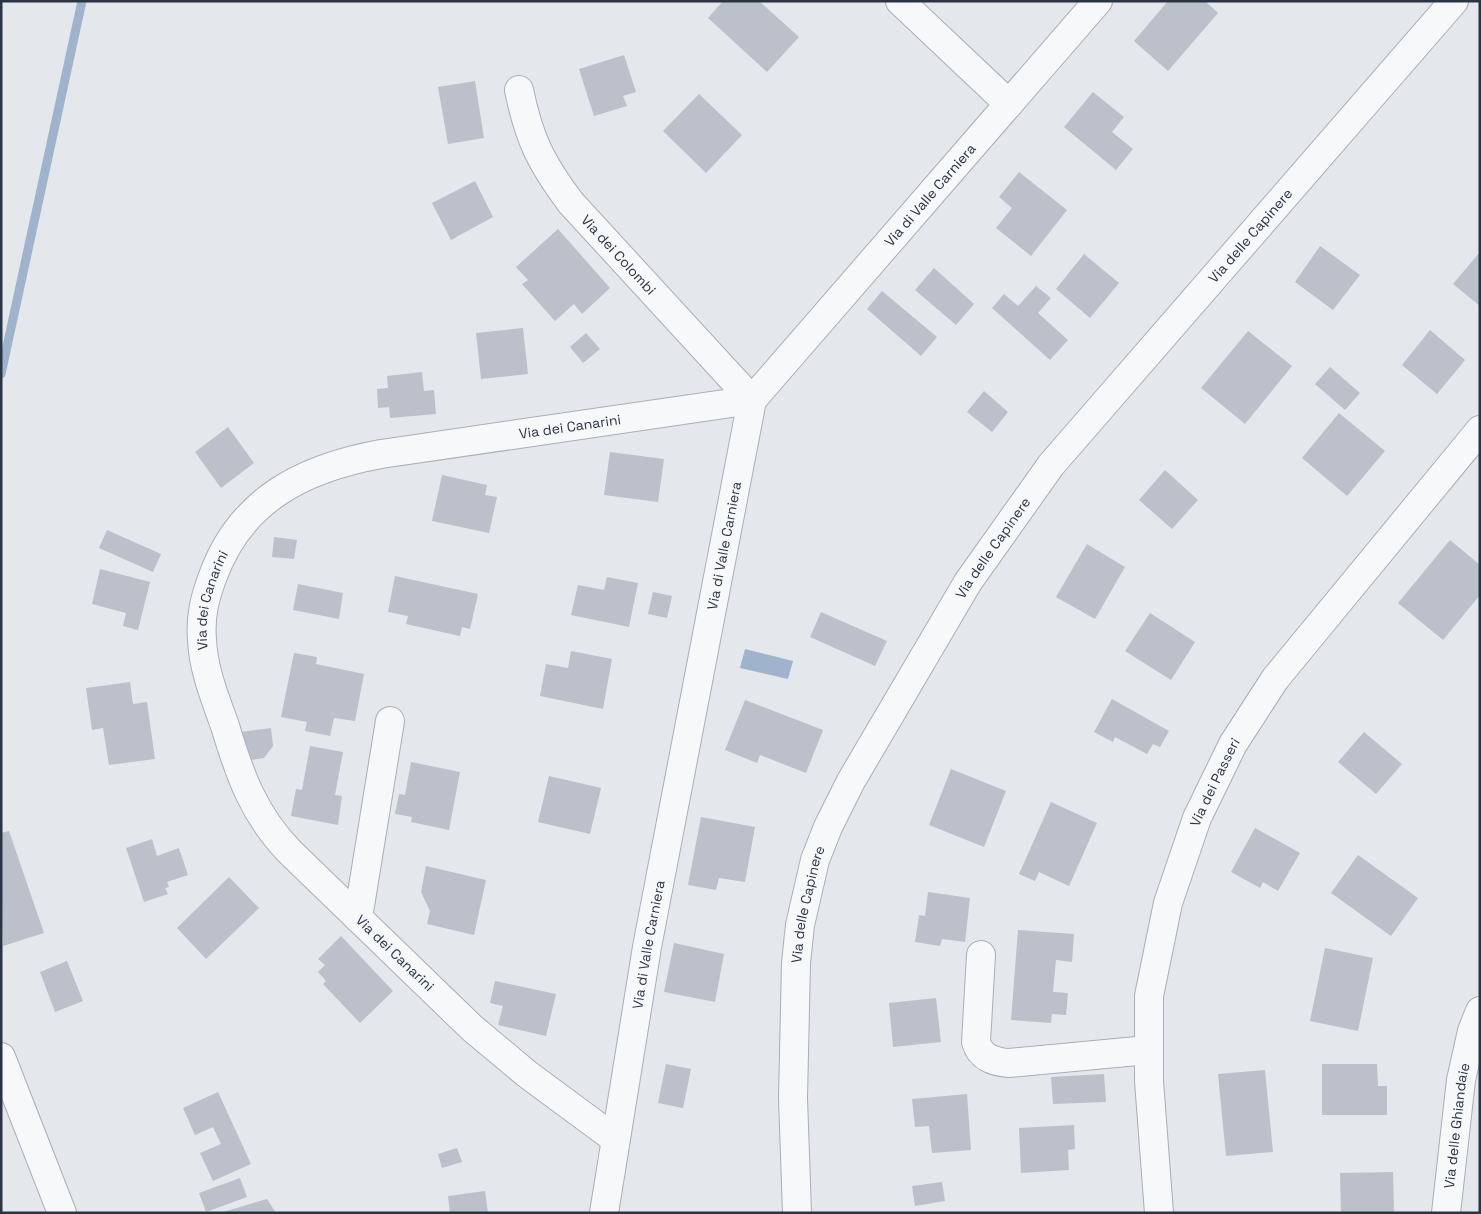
<svg xmlns="http://www.w3.org/2000/svg" width="1481" height="1214" font-family="'Space Grotesk',sans-serif">
<style>
.water{fill:#9fb4cc}
.lines{fill:none;stroke-linecap:round;stroke-linejoin:round}
.stream{stroke:#9fb4cc;stroke-width:9}
.building{fill:#bbc0ca}
.minor-casing{stroke:#a9aeb7;stroke-width:30}
.minor{stroke:#f7f8fa;stroke-width:28}
.labels{text-anchor:middle;dominant-baseline:central;stroke-width:4.5;stroke-linejoin:round;paint-order:stroke}
.street-label{font-size:14px;fill:#2b3445;stroke:#f4f6f9}
</style>
<rect width="100%" height="100%" fill="#e4e7ec"/>
<path class="water" d="M745 649 793 661 788 679 740 668Z"/>
<g class="lines">
<path class="stream" d="M1 374 82 1"/>
</g>
<g class="building">
<path d="M723 1H759L799 37 767 72 708 18Z"/>
<path d="M1168 1H1205L1218 13 1168 71 1134 41Z"/>
<path d="M624 55 636 92 623 96 627 106 594 116 579 69Z"/>
<path d="M475 81 484 138 448 144 438 87Z"/>
<path d="M1093 92 1124 117 1112 132 1133 149 1116 170 1064 127Z"/>
<path d="M699 94 742 135 706 173 663 131Z"/>
<path d="M1019 172 1067 210 1031 256 996 228 1012 208 999 197Z"/>
<path d="M475 181 493 217 451 240 432 203Z"/>
<path d="M558 229 610 288 582 314 574 304 555 321 522 284 528 280 516 267Z"/>
<path d="M1320 246 1360 275 1333 310 1295 282Z"/>
<path d="M1480 252V306L1453 284Z"/>
<path d="M1084 254 1119 283 1090 318 1056 289Z"/>
<path d="M934 268 974 304 956 325 915 290Z"/>
<path d="M1036 286 1051 298 1038 313 1068 340 1050 360 992 308 1004 294 1018 306Z"/>
<path d="M882 291 937 337 921 356 867 309Z"/>
<path d="M523 328 528 374 481 379 476 333Z"/>
<path d="M1430 330 1465 360 1437 394 1402 365Z"/>
<path d="M1248 331 1292 366 1245 424 1201 388Z"/>
<path d="M586 333 600 349 583 363 570 347Z"/>
<path d="M1330 367 1360 393 1345 410 1315 384Z"/>
<path d="M422 372 424 391 434 390 436 414 390 418 389 407 378 408 377 389 388 388 387 376Z"/>
<path d="M984 391 1008 412 992 432 967 412Z"/>
<path d="M1339 413 1385 451 1347 496 1302 458Z"/>
<path d="M228 427 254 463 221 488 195 452Z"/>
<path d="M610 452 664 459 658 502 604 495Z"/>
<path d="M1165 470 1198 500 1172 529 1139 500Z"/>
<path d="M442 475 487 485 485 495 497 497 489 533 432 521Z"/>
<path d="M107 530 161 554 153 572 99 548Z"/>
<path d="M274 537 297 540 294 559 272 557Z"/>
<path d="M1450 540 1480 565V595L1443 640 1398 603Z"/>
<path d="M1087 544 1125 567 1095 619 1056 597Z"/>
<path d="M100 569 150 582 138 630 123 626 126 613 92 604Z"/>
<path d="M395 576 478 594 470 629 462 627 460 636 406 624 408 616 388 612Z"/>
<path d="M607 577 638 583 629 627 571 615 578 585 604 590Z"/>
<path d="M298 584 343 593 339 619 293 610Z"/>
<path d="M653 592 672 596 667 618 648 614Z"/>
<path d="M821 612 887 641 875 666 810 637Z"/>
<path d="M1150 613 1195 642 1171 680 1125 651Z"/>
<path d="M571 651 612 659 603 709 540 696 546 664 568 668Z"/>
<path d="M294 653 317 657 316 664 364 674 355 721 334 718 330 736 305 731 307 722 281 717Z"/>
<path d="M130 682 133 704 147 702 155 759 109 765 103 728 92 730 86 688Z"/>
<path d="M1112 699 1169 731 1160 747 1153 744 1147 754 1115 737 1113 742 1094 732Z"/>
<path d="M745 700 823 730 806 773 760 755 757 763 725 750Z"/>
<path d="M271 728 273 746 264 758 245 761 241 732Z"/>
<path d="M1364 732 1402 764 1376 794 1338 762Z"/>
<path d="M310 746 343 752 335 795 342 796 338 825 291 816 296 789 302 790Z"/>
<path d="M411 762 460 772 449 830 411 822 412 817 395 814 399 794 405 795Z"/>
<path d="M951 769 1006 791 984 847 929 825Z"/>
<path d="M549 776 601 788 590 834 538 822Z"/>
<path d="M1051 802 1097 823 1069 886 1039 872 1035 881 1019 874Z"/>
<path d="M701 817 755 827 745 882 719 878 716 890 688 885Z"/>
<path d="M1255 828 1300 853 1278 891 1263 882 1260 888 1231 872Z"/>
<path d="M9 831 44 933 3 946 1 833Z"/>
<path d="M152 839 157 856 179 848 188 875 167 882 169 887 165 888 168 894 144 902 126 848Z"/>
<path d="M1358 855 1418 898 1391 936 1331 893Z"/>
<path d="M426 866 486 880 474 935 427 924 430 911 421 892Z"/>
<path d="M229 877 259 908 206 959 177 928Z"/>
<path d="M928 892 970 898 965 942 942 939 940 946 915 942 919 915 925 916Z"/>
<path d="M1018 930 1074 934 1072 962 1056 960 1053 992 1068 993 1066 1015 1052 1014 1051 1023 1011 1020Z"/>
<path d="M341 936 393 991 360 1023 323 984 326 981 318 972 325 965 318 959Z"/>
<path d="M674 943 724 954 715 1002 664 992Z"/>
<path d="M1325 948 1373 958 1358 1031 1310 1021Z"/>
<path d="M67 961 83 1001 55 1012 40 972Z"/>
<path d="M495 981 556 994 546 1036 498 1025 503 1006 490 1003Z"/>
<path d="M936 998 941 1042 893 1047 889 1003Z"/>
<path d="M666 1064 691 1069 683 1108 658 1103Z"/>
<path d="M1322 1064H1377L1378 1086H1387V1115H1322Z"/>
<path d="M1265 1070 1273 1152 1226 1156 1218 1074Z"/>
<path d="M1104 1074 1106 1102 1053 1104 1051 1077Z"/>
<path d="M218 1092 251 1164 213 1181 200 1153 221 1144 213 1127 195 1135 183 1108Z"/>
<path d="M967 1094 971 1150 932 1153 929 1126 915 1127 912 1099Z"/>
<path d="M1074 1125 1075 1149 1068 1150 1069 1170 1021 1173 1019 1128Z"/>
<path d="M457 1148 462 1162 442 1168 438 1154Z"/>
<path d="M1393 1172 1394 1213H1341L1340 1173Z"/>
<path d="M240 1178 247 1197 206 1212 199 1193Z"/>
<path d="M942 1182 945 1201 915 1206 912 1186Z"/>
<path d="M485 1191 488 1213H450L448 1196Z"/>
<path d="M267 1199 276 1213H223V1212Z"/>
</g>
<g class="lines">
<defs>
<g id="minor">
<path d="M900 1 1009 104"/>
<path id="s1" d="M519 90C529 139 541 163 571 203L752 400"/>
<path d="M358 918 390 721"/>
<path d="M981 955 976 1042C980 1057 994 1062 1009 1063L1148 1050"/>
<path d="M1 1057 62 1213"/>
<path id="s2" d="M615 1139 527 1074 472 1028 290 852C254 815 240 776 225 726 215 698 203 669 202 639 200 616 205 597 213 576 241 499 304 468 381 454L752 400"/>
<path id="s3" d="M604 1213 647 947 752 400 1098 1"/>
<path id="s4" d="M797 1213 793 1098 796 963 800 925 815 860 828 827 851 781 968 582 1051 465 1454 1"/>
<path id="s5" d="M1159 1213 1149 1081V996L1168 903 1197 818 1233 744 1275 679 1480 430"/>
<path id="s6" d="M1446 1213 1461 1080 1472 1031 1480 1011"/>
</g>
</defs>
<use href="#minor" class="minor-casing"/>
<use href="#minor" class="minor"/>
</g>
<g class="labels">
<g class="street-label">
<text stroke="none"><textPath href="#s3" startOffset="1098">Via di Valle Carniera</textPath></text>
<text stroke="none"><textPath href="#s4" startOffset="1120">Via delle Capinere</textPath></text>
<text stroke="none"><textPath href="#s1" startOffset="196">Via dei Colombi</textPath></text>
<text stroke="none"><textPath href="#s2" startOffset="1142">Via dei Canarini</textPath></text>
<text stroke="none"><textPath href="#s3" startOffset="678">Via di Valle Carniera</textPath></text>
<text stroke="none"><textPath href="#s4" startOffset="715">Via delle Capinere</textPath></text>
<text stroke="none"><textPath href="#s2" startOffset="708">Via dei Canarini</textPath></text>
<text stroke="none"><textPath href="#s5" startOffset="442">Via dei Passeri</textPath></text>
<text stroke="none"><textPath href="#s4" startOffset="310">Via delle Capinere</textPath></text>
<text stroke="none"><textPath href="#s3" startOffset="272">Via di Valle Carniera</textPath></text>
<text transform="translate(395 953) rotate(44)">Via dei Canarini</text>
<text stroke="none"><textPath href="#s6" startOffset="88">Via delle Ghiandaie</textPath></text>
</g>
</g>
<rect width="1481" height="1214" fill="none" stroke="#2b3445" stroke-width="5"/>
</svg>
